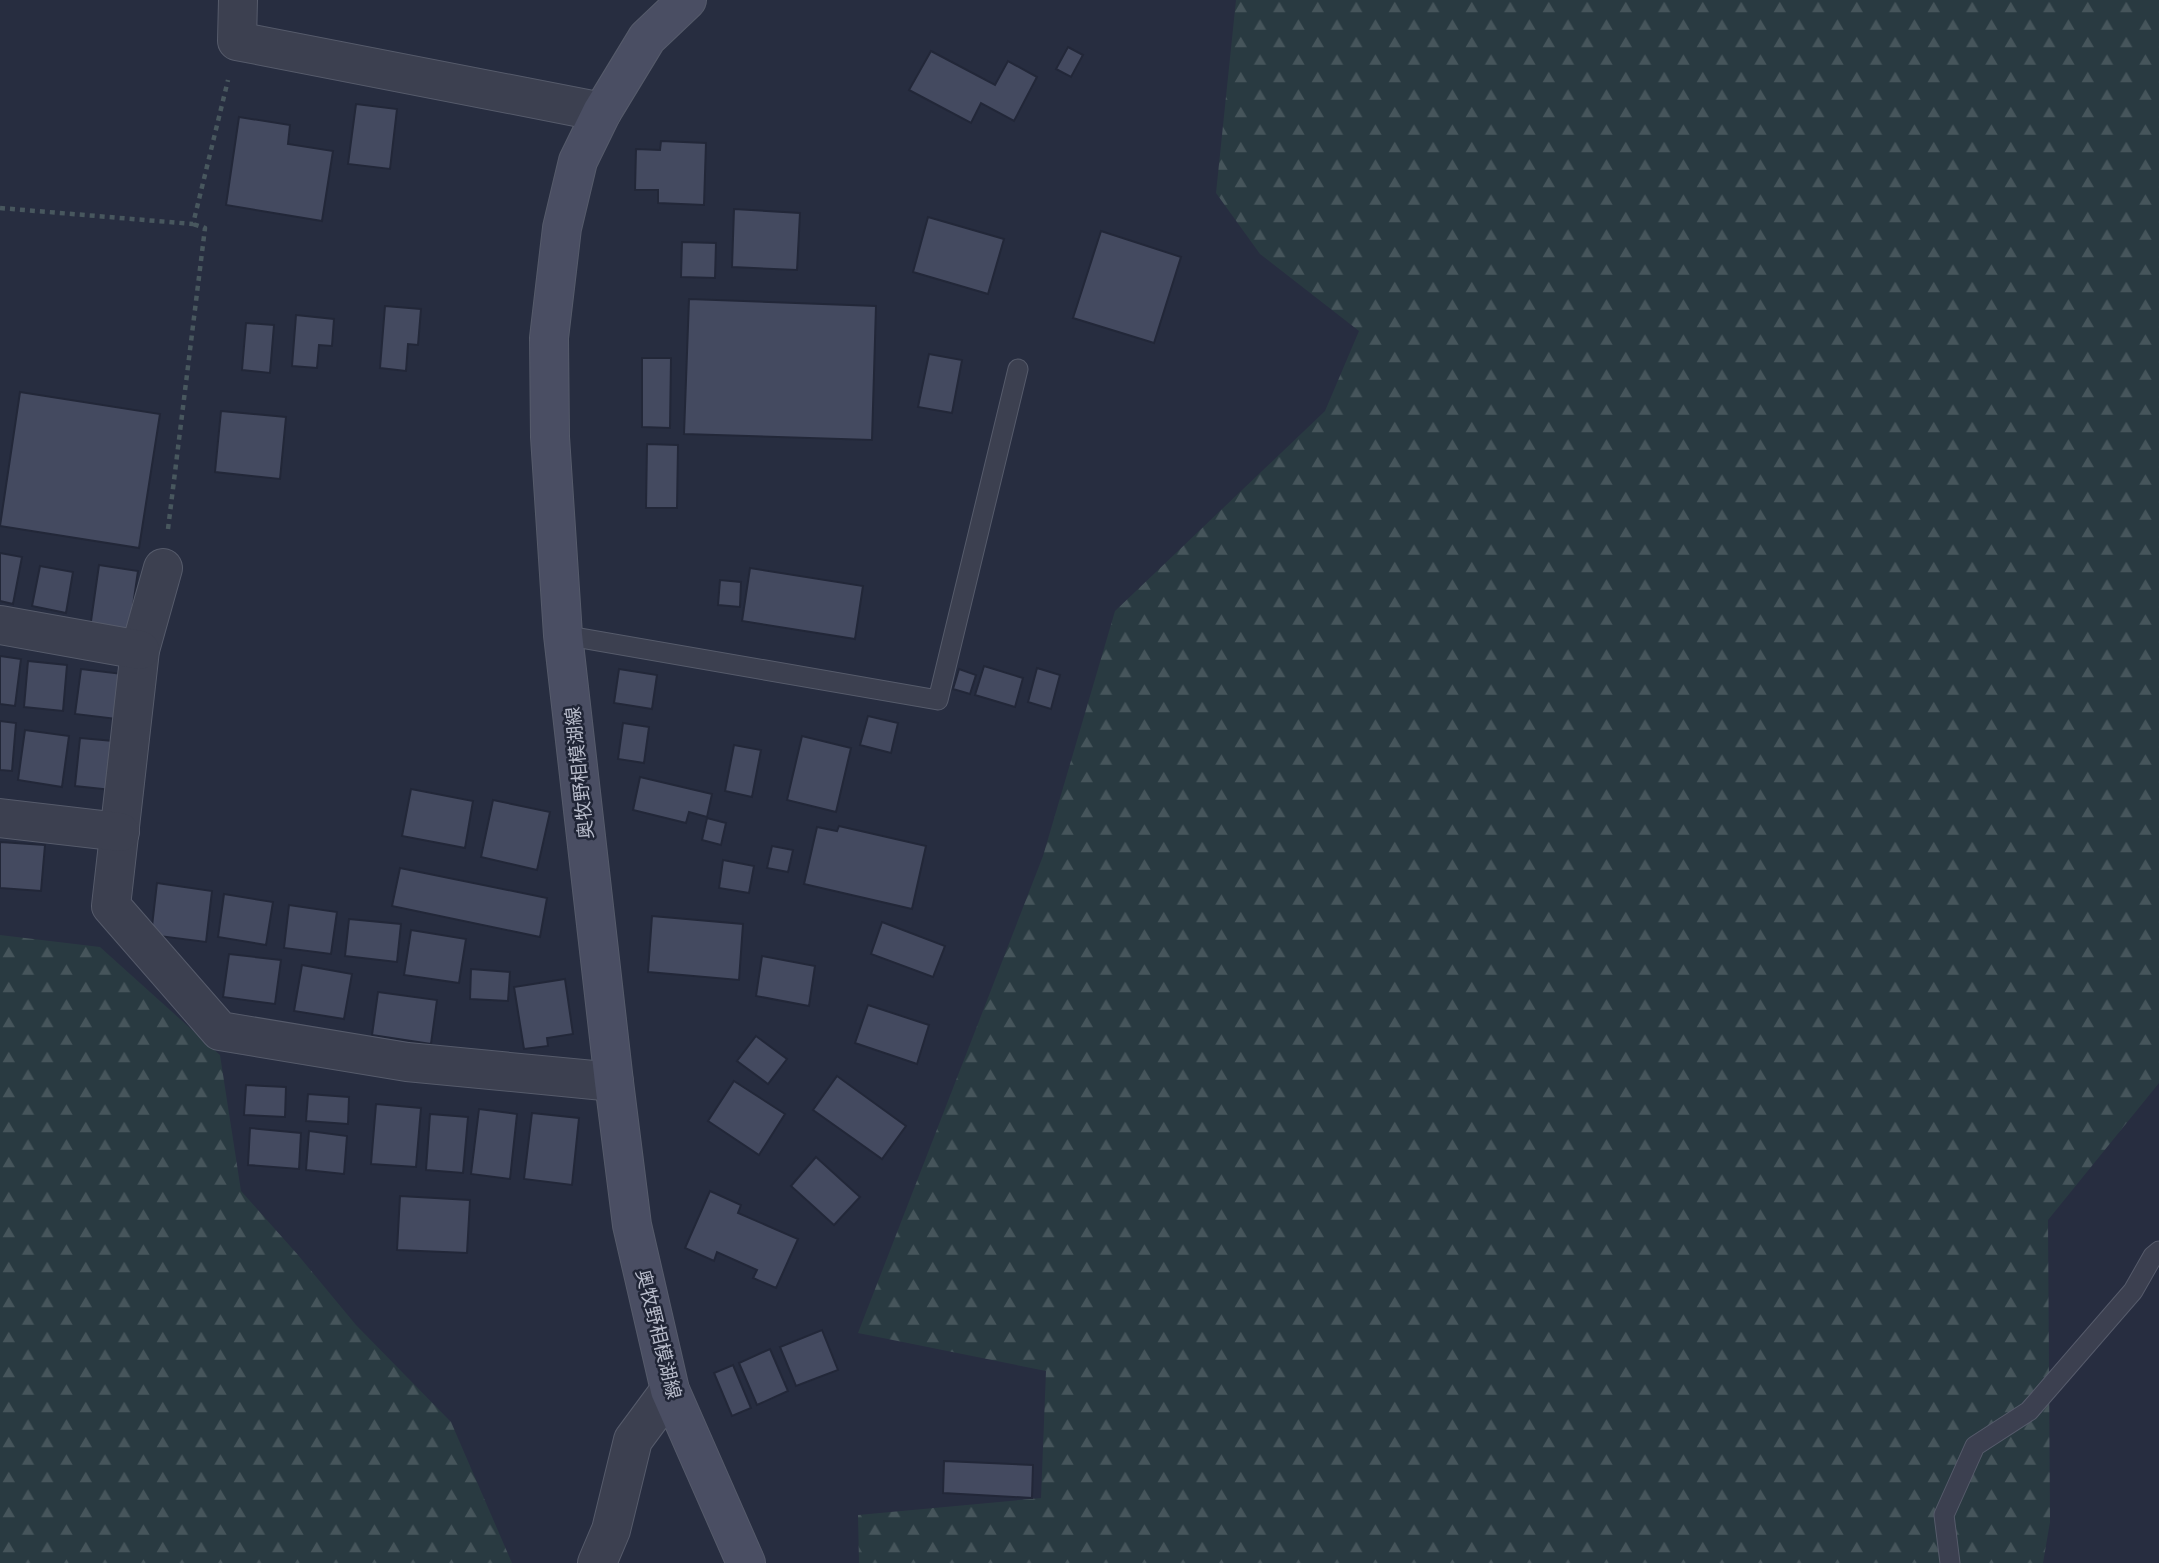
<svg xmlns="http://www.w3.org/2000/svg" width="2159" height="1563" font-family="'DejaVu Sans','Noto Sans JP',sans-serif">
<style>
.forest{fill:url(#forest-firs)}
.building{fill:#444a60;stroke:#222738;stroke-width:2}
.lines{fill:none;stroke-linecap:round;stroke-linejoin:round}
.service-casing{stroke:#565b6b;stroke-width:21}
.minor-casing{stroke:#565b6b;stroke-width:40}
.tertiary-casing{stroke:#565b6b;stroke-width:40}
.secondary-casing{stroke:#565b6b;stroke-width:40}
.path{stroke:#48575e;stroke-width:4.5;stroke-dasharray:5 5;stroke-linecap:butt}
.service{stroke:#3c4050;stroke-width:19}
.minor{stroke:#3c4050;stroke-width:38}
.tertiary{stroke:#3c4050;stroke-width:38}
.secondary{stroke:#4a4e63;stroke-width:38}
.labels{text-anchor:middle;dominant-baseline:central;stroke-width:5;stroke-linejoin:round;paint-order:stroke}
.street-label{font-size:19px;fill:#b8bccb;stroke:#202536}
</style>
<defs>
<pattern id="forest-firs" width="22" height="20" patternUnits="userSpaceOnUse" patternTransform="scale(1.75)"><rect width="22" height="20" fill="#293a41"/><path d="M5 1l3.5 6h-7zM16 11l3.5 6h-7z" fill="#46555b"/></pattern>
</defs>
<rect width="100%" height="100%" fill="#272d40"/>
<g class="forest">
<path d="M1236 0H2159V1083L2048 1220 2050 1522 2043 1563H859L858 1515 1041 1498 1046 1371 858 1333 1043 856 1115 611 1325 411 1359 331 1260 254 1216 193Z"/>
<path d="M0 935 100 947 220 1055 241 1191 298 1255 356 1325 451 1422 512 1563H0Z"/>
</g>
<g class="building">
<path d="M1068 47 1083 55 1071 77 1056 69Z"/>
<path d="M931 51 995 85 1008 61 1037 77 1014 121 981 103 971 123 909 90Z"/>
<path d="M356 104 397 109 390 169 348 164Z"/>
<path d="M239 117 290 125 288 144 333 151 322 221 226 205Z"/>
<path d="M661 141 706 143 704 205 658 203V190H635L636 149 660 150Z"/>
<path d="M734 209 800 213 797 270 732 267Z"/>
<path d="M928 217 1004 239 988 294 913 272Z"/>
<path d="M1101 231 1181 257 1154 343 1073 318Z"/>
<path d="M682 242 716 243 715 278 681 277Z"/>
<path d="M689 299 876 306 872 440 684 434Z"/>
<path d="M385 306 421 309 418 345 408 344 406 371 380 368Z"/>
<path d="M296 315 334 319 332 346 319 345 317 368 292 366Z"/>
<path d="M246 323 274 325 270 373 242 370Z"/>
<path d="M929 354 962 360 952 413 918 407Z"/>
<path d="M642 358H671L670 428 642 427Z"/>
<path d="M20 392 160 414 139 548 0 526Z"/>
<path d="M221 411 286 417 280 479 215 472Z"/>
<path d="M647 444 678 445 677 508H646Z"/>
<path d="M0 553 22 557 13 604 0 601Z"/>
<path d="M99 565 138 571 129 634 90 628Z"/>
<path d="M40 566 73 572 66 613 32 606Z"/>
<path d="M750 568 863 586 855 639 742 621Z"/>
<path d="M720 580 741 582 740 607 718 605Z"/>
<path d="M0 656 21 659 15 706 0 704Z"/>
<path d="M28 661 67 665 63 711 24 707Z"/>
<path d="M984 666 1023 678 1015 707 975 695Z"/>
<path d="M1037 668 1060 675 1051 709 1028 702Z"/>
<path d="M81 669 131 675 125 720 75 714Z"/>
<path d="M619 669 657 675 652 709 614 703Z"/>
<path d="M959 669 976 675 970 694 953 689Z"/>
<path d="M868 716 898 723 891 753 860 745Z"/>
<path d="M0 721 16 723 12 771 0 770Z"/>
<path d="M623 723 649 727 644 763 618 759Z"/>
<path d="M25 730 69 736 62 787 18 780Z"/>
<path d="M802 736 851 748 836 812 787 800Z"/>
<path d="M80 738 125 742 121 791 75 786Z"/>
<path d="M734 745 761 750 752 797 725 791Z"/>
<path d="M640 777 712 794 707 817 689 812 686 823 633 810Z"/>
<path d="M411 789 473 801 465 848 402 836Z"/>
<path d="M493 800 550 812 537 870 481 857Z"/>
<path d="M707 818 726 823 721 845 702 840Z"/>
<path d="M839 826 926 846 912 909 804 884 817 827 837 831Z"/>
<path d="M0 842 45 845 41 891 0 888Z"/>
<path d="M772 846 793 850 788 872 767 868Z"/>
<path d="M723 860 754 866 749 893 719 888Z"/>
<path d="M400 868 547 898 540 937 392 906Z"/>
<path d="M157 883 212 891 206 942 151 935Z"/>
<path d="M224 894 273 902 266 945 218 937Z"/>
<path d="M289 905 337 912 331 954 284 948Z"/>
<path d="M652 916 743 924 739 980 648 972Z"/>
<path d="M349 919 401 924 397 962 345 956Z"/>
<path d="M882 922 945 946 933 977 871 954Z"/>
<path d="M411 930 466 939 459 983 404 975Z"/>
<path d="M229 954 281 960 275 1004 223 997Z"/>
<path d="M762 956 815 966 809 1006 756 996Z"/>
<path d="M302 965 352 974 344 1019 294 1011Z"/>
<path d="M471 969 510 972 508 1001 470 999Z"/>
<path d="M565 979 573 1034 547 1038 548 1046 524 1049 514 987Z"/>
<path d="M378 992 437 1000 431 1044 372 1035Z"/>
<path d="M868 1005 929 1025 917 1064 855 1043Z"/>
<path d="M756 1036 787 1059 768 1084 737 1061Z"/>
<path d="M837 1076 906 1126 882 1159 813 1110Z"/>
<path d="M734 1081 785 1114 759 1155 708 1121Z"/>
<path d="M246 1085 286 1087 285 1117 244 1115Z"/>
<path d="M308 1094 349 1097 348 1124 306 1121Z"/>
<path d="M376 1104 421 1108 416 1167 371 1164Z"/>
<path d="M479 1109 517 1114 510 1179 471 1174Z"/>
<path d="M532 1113 579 1118 572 1185 524 1179Z"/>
<path d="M430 1114 468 1117 463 1173 426 1170Z"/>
<path d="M250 1128 301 1133 299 1169 248 1165Z"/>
<path d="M309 1131 347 1136 344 1174 306 1170Z"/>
<path d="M816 1157 860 1197 834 1225 791 1186Z"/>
<path d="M710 1191 741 1205 738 1213 798 1239 776 1288 753 1278 757 1270 717 1252 714 1261 685 1248Z"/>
<path d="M400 1196 470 1200 467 1253 397 1250Z"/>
<path d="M822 1330 838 1370 796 1386 780 1347Z"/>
<path d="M770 1349 788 1391 757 1405 739 1363Z"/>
<path d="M733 1365 751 1408 732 1416 714 1373Z"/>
<path d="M944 1461 1033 1465 1032 1498 943 1493Z"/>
</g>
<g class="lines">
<defs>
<g id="service">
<path d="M563 635 938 700 1018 369"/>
<path d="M1950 1563 1944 1515 1975 1446 2029 1411 2133 1291 2153 1256 2159 1251"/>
</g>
<g id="minor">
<path d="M238 0 237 41 602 112"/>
<path d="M163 568 140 650 111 906 220 1031 407 1062 614 1082"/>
<path d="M0 625 140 650"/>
<path d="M0 818 120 832"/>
</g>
<path id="tertiary" d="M597 1563 611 1530 633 1440 670 1390"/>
<path id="secondary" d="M687 0 647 38 602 112 578 161 562 228 549 338 550 437 563 635 614 1082 632 1225 670 1390 746 1563"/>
</defs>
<use href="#service" class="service-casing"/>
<use href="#minor" class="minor-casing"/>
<use href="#tertiary" class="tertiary-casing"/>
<use href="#secondary" class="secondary-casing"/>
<g class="path">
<path d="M0 208 193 224 228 80"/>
<path d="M168 529 205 228 193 224"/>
</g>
<use href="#service" class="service"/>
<use href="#minor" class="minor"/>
<use href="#tertiary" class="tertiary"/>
<use href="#secondary" class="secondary"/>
</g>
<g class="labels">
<g class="street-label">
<text transform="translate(579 773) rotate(-96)">奥牧野相模湖線</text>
<text transform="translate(659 1334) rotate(76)">奥牧野相模湖線</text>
</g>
</g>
</svg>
